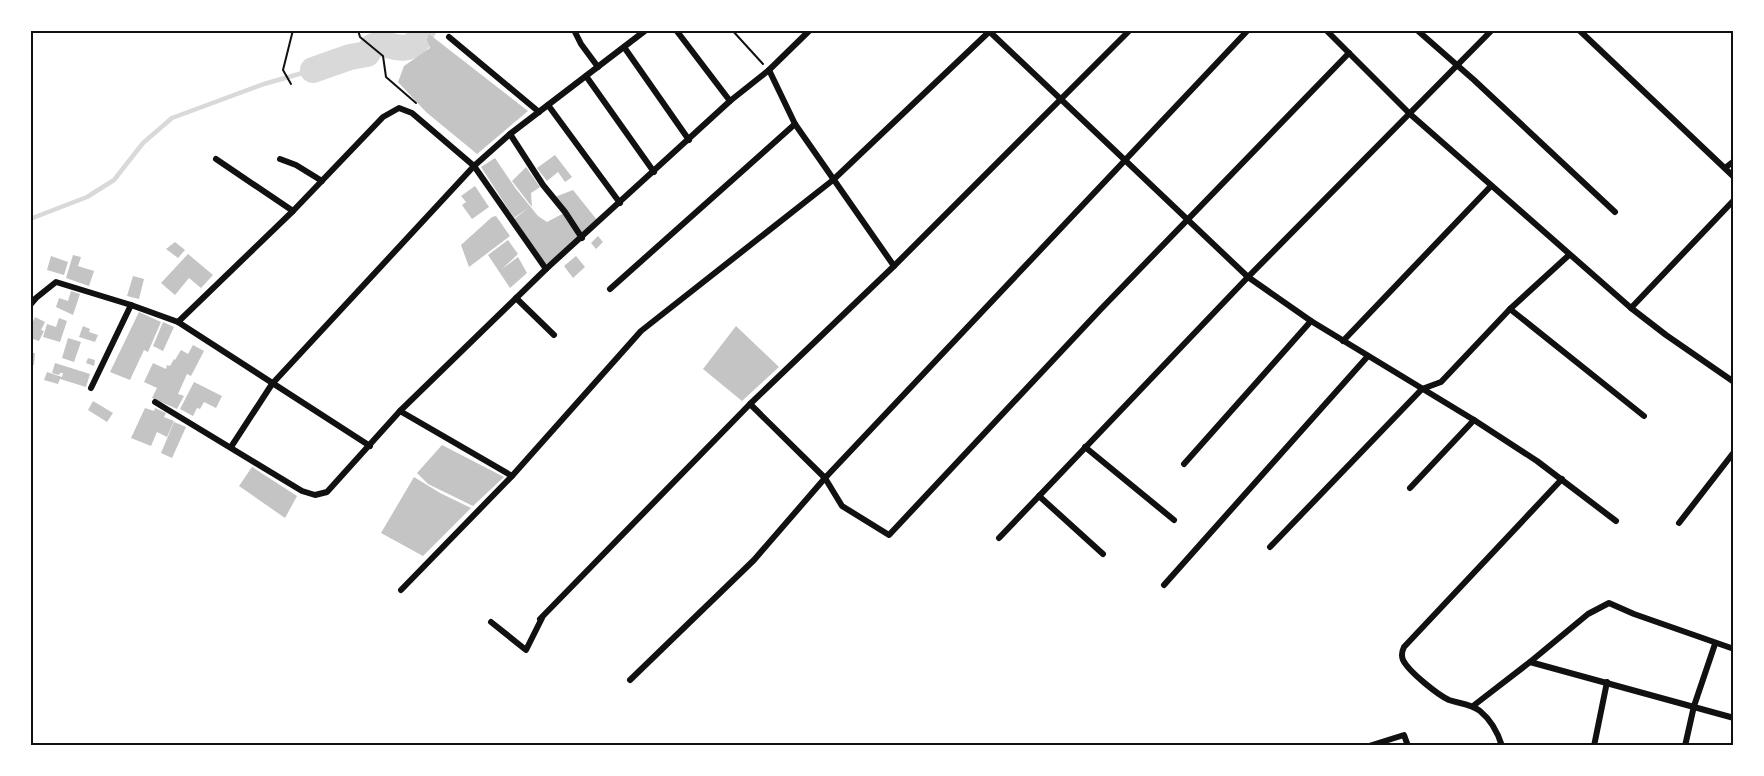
<svg xmlns="http://www.w3.org/2000/svg" width="1764" height="776" font-family="'Source Serif 4',serif">
<style>
.lines{fill:none;stroke-linecap:round;stroke-linejoin:round}
.stream{stroke:#d9d9d9;stroke-width:4.5}
.river{stroke:#d9d9d9;stroke-width:26}
.building{fill:#c4c4c4}
.path{stroke:#111;stroke-width:2}
.minor{stroke:#111;stroke-width:6}
.neatline{fill:none;stroke:#111;stroke-width:2}
</style>
<rect width="100%" height="100%" fill="#fff"/>
<g class="lines">
<path class="stream" d="M30 219 87 197 114 180 143 143 172 118 264 84 313 70"/>
<path class="river" d="M313 70 350 57 367 54 372 47 381 43C394 47 409 53 419 39 421 36 421 33 423 30"/>
</g>
<g class="building">
<path d="M429 34 528 111 477 154 426 112 398 82 404 66 430 48 427 40Z"/>
<path d="M555 155 572 177 565 182 558 172 547 181 537 168Z"/>
<path d="M495 158 516 189 538 216 547 222 564 213 579 239 549 263 546 264 513 220 528 208 514 218 481 167Z"/>
<path d="M526 167 540 187 531 193 532 207 512 181Z"/>
<path d="M475 186 489 207 472 219 462 205 466 202 461 196Z"/>
<path d="M573 190 597 220 582 234 555 197Z"/>
<path d="M496 216 510 236 469 267 461 245 492 217Z"/>
<path d="M598 236 603 242 596 249 591 243Z"/>
<path d="M508 240 518 254 502 269 518 257 527 273 510 288 488 255Z"/>
<path d="M175 242 185 250 178 258 166 249Z"/>
<path d="M188 254 213 275 201 288 189 278 175 295 161 283Z"/>
<path d="M73 255 81 257 78 266 94 271 89 286 66 278Z"/>
<path d="M51 256 68 262 64 275 47 270Z"/>
<path d="M576 256 585 267 573 278 564 266Z"/>
<path d="M133 276 144 279 139 299 127 296Z"/>
<path d="M71 291 80 294 73 315 56 307 59 298 68 301Z"/>
<path d="M139 312 161 322 148 352 144 350 130 380 110 372Z"/>
<path d="M35 317 45 322 41 330 44 331 39 341 30 338V329Z"/>
<path d="M59 318 67 321 60 342 43 337 47 324 56 327Z"/>
<path d="M163 322 174 327 163 351 153 346Z"/>
<path d="M83 326 90 329 89 332 98 335 95 342 79 337Z"/>
<path d="M736 326 779 367 742 401 703 369Z"/>
<path d="M68 338 81 342 74 362 62 358Z"/>
<path d="M193 345 204 351 191 376 187 374 178 394 184 396 177 409 152 398 157 388 144 382 153 363 166 369 167 365 170 366 174 359 175 360 181 350 188 354Z"/>
<path d="M30 353H35L34 365H30Z"/>
<path d="M88 358 95 360 94 366 86 363Z"/>
<path d="M55 363 90 374 86 387 60 379 58 384 44 380 47 372 62 377 63 373H60L59 375 52 373Z"/>
<path d="M194 382 222 396 216 408 204 402 200 409 197 408 193 416 180 409Z"/>
<path d="M93 401 113 413 107 422 88 410Z"/>
<path d="M145 408 154 411 155 408 166 413 164 417 174 421 167 437 157 432 151 446 131 438Z"/>
<path d="M174 422 186 427 172 458 161 453Z"/>
<path d="M442 445 504 477 473 506 428 484 417 473Z"/>
<path d="M252 467 297 496 285 518 239 486Z"/>
<path d="M414 477 440 493 471 508 423 556 381 533Z"/>
</g>
<g class="lines">
<g class="path">
<path d="M358 30 360 37 383 56 386 77 416 103"/>
<path d="M732 30 763 64"/>
<path d="M291 84 283 70 293 30"/>
</g>
<g class="minor">
<path d="M574 30 581 44 598 67"/>
<path d="M676 30 730 101"/>
<path d="M1326 30 1410 114 1631 308 1666 335 1734 382"/>
<path d="M1417 30 1474 80 1615 212"/>
<path d="M1579 30 1734 177"/>
<path d="M990 32 1248 277 1311 321 1474 420 1537 461 1616 521"/>
<path d="M449 37 539 112"/>
<path d="M624 47 689 140"/>
<path d="M769 70 795 124 894 266"/>
<path d="M586 76 654 172"/>
<path d="M548 105 620 203"/>
<path d="M510 134 543 185 565 212 582 238"/>
<path d="M216 159 293 211"/>
<path d="M280 159 296 165 322 181"/>
<path d="M1725 168 1734 161"/>
<path d="M610 289 795 124"/>
<path d="M516 298 554 335"/>
<path d="M30 305 36 298 56 282 131 305 178 322 370 446"/>
<path d="M1631 308 1734 200"/>
<path d="M1510 309 1644 416"/>
<path d="M178 322 293 211 383 117 399 108 412 113 474 166 546 269"/>
<path d="M1343 341 1491 186"/>
<path d="M91 388 131 305"/>
<path d="M155 402 302 491 315 495 327 492 400 411 546 269 730 101 769 70 810 30"/>
<path d="M750 404 825 478 842 506 889 535 1101 309 1349 53"/>
<path d="M400 411 512 476"/>
<path d="M231 447 272 384 474 166 510 134 646 30"/>
<path d="M1085 447 1174 520"/>
<path d="M1184 464 1311 321"/>
<path d="M1410 488 1474 420"/>
<path d="M1039 496 1103 554"/>
<path d="M1679 523 1734 452"/>
<path d="M999 538 1248 277 1492 30"/>
<path d="M1270 547 1422 389 1441 382 1510 309 1569 255"/>
<path d="M1164 585 1368 356"/>
<path d="M401 590 512 476 641 331 833 180 991 30"/>
<path d="M540 619 750 404 894 266 1130 30"/>
<path d="M491 622 526 650 542 618"/>
<path d="M1530 662 1734 718"/>
<path d="M630 680 754 560 825 478 1248 30"/>
<path d="M1473 706 1530 662 1588 614 1609 603 1634 614 1734 649"/>
<path d="M1369 746 1404 735 1408 746"/>
<path d="M1502 746C1498 733 1491 720 1480 711 1470 703 1460 704 1449 700 1438 695 1409 672 1403 660 1401 655 1402 651 1404 647L1562 479"/>
<path d="M1594 746 1607 682"/>
<path d="M1685 746 1694 706 1715 644"/>
</g>
</g>
<rect width="1764" height="776" fill="none" stroke="#ffffff" stroke-width="63"/>
<rect x="32" y="32" width="1700" height="712" class="neatline"/>
</svg>
